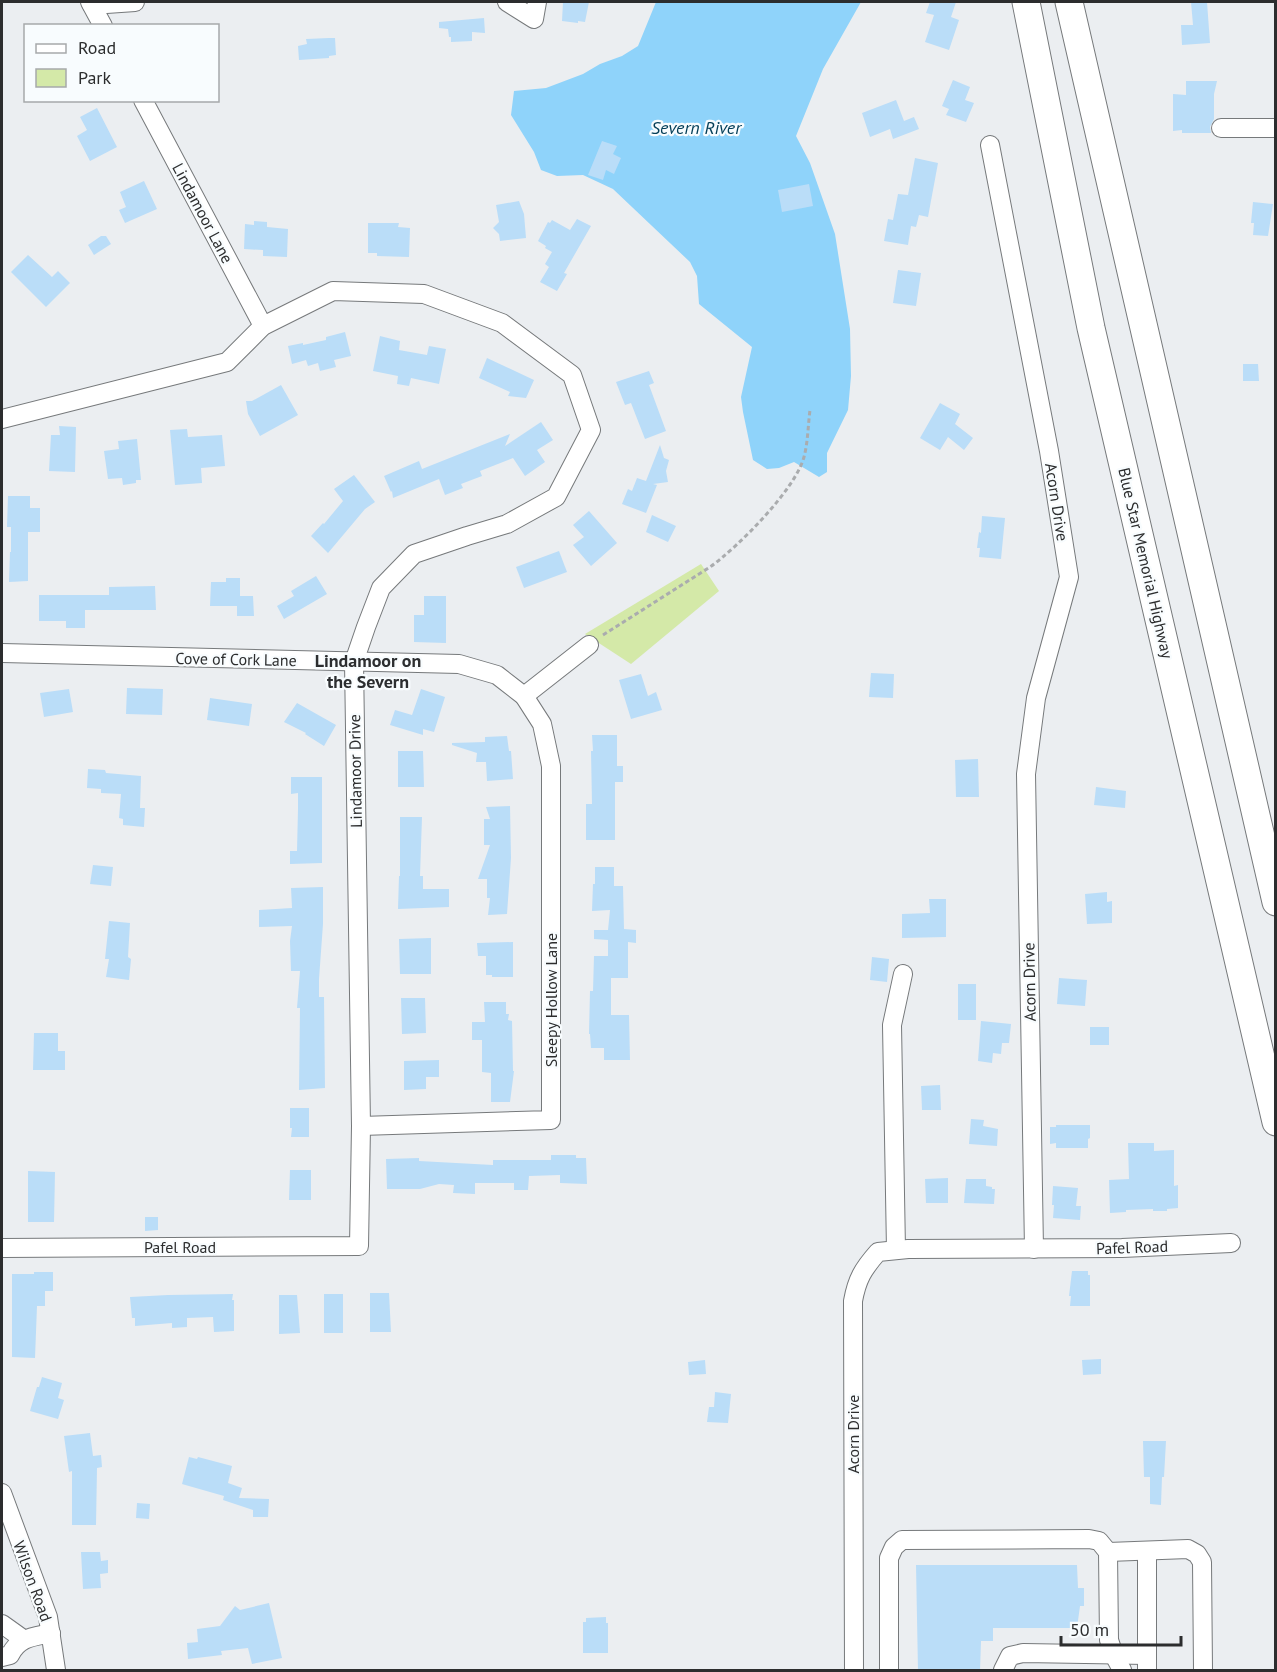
<svg xmlns="http://www.w3.org/2000/svg" width="1277" height="1672" font-family="'PT Sans',sans-serif">
<style>
.green{fill:#d4e9a8}
.water{fill:#8fd3fa}
.building{fill:#baddf8}
.lines{fill:none;stroke-linecap:round;stroke-linejoin:round}
.minor-casing{stroke:#76797b;stroke-width:20}
.highway-casing{stroke:#76797b;stroke-width:29}
.path{stroke:#aaacae;stroke-width:3;stroke-dasharray:4.5 3;stroke-linecap:butt}
.minor{stroke:#fff;stroke-width:18}
.highway{stroke:#fff;stroke-width:27}
.labels{text-anchor:middle;dominant-baseline:central;stroke-width:4.5;stroke-linejoin:round;paint-order:stroke}
.street-label{font-size:16px;fill:#2c2d2e;stroke:#f8fcfe}
.water-label{font-size:18px;font-style:italic;fill:#033e58;stroke:#f8fcfe}
.neighbourhood-label{font-size:18px;font-weight:bold;fill:#2c2e30;stroke:#f8fcfe}
</style>
<rect width="100%" height="100%" fill="#ebeef1"/>
<path class="green" d="M701 564 719 591 631 664 585 634Z"/>
<path class="water" d="M656 2H861L823 69 796 136 810 163 835 234 850 329 851 376 848 410 827 453V472L819 477 794 462 779 468 767 469 753 460 743 412 741 397 752 347 699 304 697 276 690 262 613 189 583 175 557 176 541 170 534 152 511 115 514 91 546 88 583 74 600 64 622 56 638 46Z"/>
<g class="building">
<path d="M563 2H589L585 22 578 21V23L562 21Z"/>
<path d="M930 2H956L951 17 959 20 949 50 925 42 934 15 926 13Z"/>
<path d="M1191 2H1207L1210 43 1182 45 1181 25H1193Z"/>
<path d="M484 18 485 33 472 32V41L451 42V37H449L448 29 439 28V22Z"/>
<path d="M329 38H335L336 55 329 56V58L299 60 298 46 307 44 306 39Z"/>
<path d="M953 80 970 87 965 100 974 103 966 122 946 115 949 109 942 106Z"/>
<path d="M1186 81H1217L1214 94V119L1210 127 1211 133H1182V130L1173 131V94L1186 95Z"/>
<path d="M896 100 904 121 914 117 919 129 893 139 890 129 870 137 862 113Z"/>
<path d="M97 108 117 147 90 161 77 136 87 130 80 117Z"/>
<path d="M602 141 617 146 613 154 621 158 614 174 606 170 603 180 588 175Z"/>
<path d="M915 158 938 163 928 217 919 215 916 227 911 226 908 245 884 241 888 219 893 220 898 194 908 195Z"/>
<path d="M144 181 157 209 125 223 119 210 126 207 120 192Z"/>
<path d="M809 184 813 206 782 212 778 190Z"/>
<path d="M519 201 524 214 526 238 500 241 499 234 493 228 499 222 496 205Z"/>
<path d="M1253 202 1273 204 1268 236 1253 235 1254 223H1251Z"/>
<path d="M577 219 591 226 564 273 567 274 557 291 540 282 549 267 545 264 552 252 545 248 546 246 538 241 548 222 550 223 552 220 570 230Z"/>
<path d="M254 221 267 222V227L288 229 287 257 263 256V250L244 249 245 224 254 225Z"/>
<path d="M368 223H399L398 227 410 228 409 257 377 256V253H368Z"/>
<path d="M101 236H106L111 244 94 255 88 245Z"/>
<path d="M28 255 52 277 58 271 70 283 46 307 11 272Z"/>
<path d="M898 270 921 273 916 306 893 303Z"/>
<path d="M345 332 351 356 334 360 336 367 320 371 318 363 308 366 306 360 292 364 288 346 303 343V345L326 340V337Z"/>
<path d="M380 336 400 341 399 350 427 355 429 346 446 349 439 384 411 378 409 386 397 384 398 376 373 371Z"/>
<path d="M487 358 534 380 526 398 508 396 510 392 479 378Z"/>
<path d="M1243 364H1258L1259 381H1243Z"/>
<path d="M649 371 654 383 649 385 666 431 645 439 631 403 625 405 616 382Z"/>
<path d="M281 385 298 415 260 436 248 414 246 401H252Z"/>
<path d="M940 403 960 414 955 424 973 438 964 450 948 437 940 450 920 438Z"/>
<path d="M541 422 553 440 537 450 545 462 525 476 513 458 480 471 482 476 461 484 463 488 445 495 439 479 393 498 392 491 391 492 384 476 419 461 422 469 510 434 505 446Z"/>
<path d="M59 426 76 427 75 472 49 471 51 435H60Z"/>
<path d="M187 429 188 437 222 435 225 466 201 468 202 483 175 485 170 430Z"/>
<path d="M137 439 141 480H136V483L123 485 122 478 108 479 104 451 119 449 118 441Z"/>
<path d="M660 445 664 458 669 460 666 471 668 482 653 484 657 485 646 513 622 504 628 489 632 491 637 478 646 481Z"/>
<path d="M354 475 375 502 365 509 328 553 311 536 323 523 324 524 343 501 334 489Z"/>
<path d="M8 496H30V508H40V532H28V581L9 582 10 552H11V527H7Z"/>
<path d="M589 511 617 543 591 566 573 545 584 537 573 525Z"/>
<path d="M652 515 676 526 668 542 646 532Z"/>
<path d="M982 516 1005 518 1001 559 979 557 980 548H977L979 532 981 533Z"/>
<path d="M559 551 567 572 524 588 516 567Z"/>
<path d="M316 576 327 594 284 619 277 606 294 596 291 591Z"/>
<path d="M226 578H240V596H253L254 616H237V606H210L211 582H226Z"/>
<path d="M155 586 156 610H85V628H66V621H39V595H109V587Z"/>
<path d="M424 596H446V643L414 642V615H424Z"/>
<path d="M871 673 894 674 893 698 869 697Z"/>
<path d="M641 674 648 696 656 692 662 710 631 719 619 680Z"/>
<path d="M127 688 163 689 162 715 126 714Z"/>
<path d="M69 689 73 712 44 717 40 693Z"/>
<path d="M421 689 445 697 434 732 423 729V735L390 725 395 710 412 715Z"/>
<path d="M210 698 252 704 249 726 207 720Z"/>
<path d="M297 703 336 725 324 746 305 734 306 733 284 722Z"/>
<path d="M592 735H617V766H623V782H615V840H586V804H592L591 751H593Z"/>
<path d="M507 736 509 751H511L513 779 487 781 486 762H476L477 753 452 745V743L485 742V737Z"/>
<path d="M398 751H423L424 787H398Z"/>
<path d="M978 759 979 797H956L955 760Z"/>
<path d="M88 769 105 770 106 773 141 776 140 808H145L144 827 123 825V819L119 818 121 794 101 793V789L87 788Z"/>
<path d="M291 777H322V863L290 864V851H297L298 809V793L291 794Z"/>
<path d="M1096 787 1126 791 1125 808 1094 805Z"/>
<path d="M510 806 511 858 507 914 488 915 490 898H487V879H478L490 845H484V819H490L486 807Z"/>
<path d="M400 817H422L420 876H423V889H449V907L398 909 399 876H400Z"/>
<path d="M93 865 113 867 111 886 90 884Z"/>
<path d="M595 867H614V886H623L624 929 636 930V943L628 942V978H611V1015H629L630 1060H604V1048H591L590 1034H589L590 991H593L594 956H608V940L594 939V930H608L610 910 592 911 593 884H595Z"/>
<path d="M323 887V924L319 979V997H324L325 1088 299 1090 300 1008H297L300 971H291L290 941 292 926 259 927V910L292 908 291 888Z"/>
<path d="M1107 892V902L1112 901V923L1087 924 1085 894Z"/>
<path d="M929 899H946V937L902 938V914L930 913Z"/>
<path d="M109 921 130 923 128 957 131 959 129 980 106 977 109 959H105Z"/>
<path d="M431 938V974H400L399 939Z"/>
<path d="M513 942V977H492V975H486V956H478L477 943Z"/>
<path d="M872 957 889 959 887 982 870 980Z"/>
<path d="M1059 978 1087 980 1085 1006 1057 1004Z"/>
<rect x="958" y="984" width="18" height="36"/>
<path d="M401 998H425L426 1033 402 1034Z"/>
<path d="M484 1002H506V1014H509L508 1020 512 1021 513 1071H514L510 1102H491V1073L482 1072V1040H472V1022H485Z"/>
<path d="M981 1021 1011 1024 1009 1043H1002L1001 1054 993 1053 992 1063 978 1061Z"/>
<rect x="1090" y="1027" width="19" height="18"/>
<path d="M34 1033H58V1051H65V1070H33Z"/>
<path d="M439 1060V1077H426V1089L404 1090V1061Z"/>
<path d="M940 1085 941 1110H922L921 1086Z"/>
<path d="M290 1108H309V1137H291L292 1128H290Z"/>
<path d="M971 1119 984 1120 983 1126 998 1129 997 1146 969 1144Z"/>
<path d="M1056 1125H1090V1138L1088 1139V1148H1056V1143L1050 1144V1127H1056Z"/>
<path d="M1128 1143H1154V1151L1174 1150V1186L1178 1185V1208L1167 1209V1211H1153V1209L1126 1210V1212L1110 1213 1109 1180 1129 1179Z"/>
<path d="M551 1155H576V1158H586L587 1184 560 1183V1175L529 1176 528 1190H514V1183H475V1194L453 1193 454 1185 439 1184 420 1189H387L386 1159 419 1158V1161L493 1165V1160H551Z"/>
<path d="M290 1170H311V1200H289Z"/>
<path d="M28 1171 55 1172 54 1222H28Z"/>
<path d="M948 1178V1203H926L925 1179Z"/>
<path d="M966 1179H986V1186L992 1187V1189H995L994 1204 964 1203Z"/>
<path d="M1053 1186 1078 1188 1076 1206H1081L1080 1220 1053 1218 1054 1205H1052Z"/>
<path d="M145 1217H158V1230L145 1231Z"/>
<path d="M1072 1271H1088V1275H1090V1306H1070L1071 1296H1069Z"/>
<path d="M34 1272H53V1291H45V1306H37L35 1358 12 1357V1274H34Z"/>
<path d="M370 1293H389L391 1332H370Z"/>
<path d="M233 1294 232 1300H234V1331L214 1332 213 1317 187 1318V1327L172 1328V1323L135 1326V1318H132L130 1297 168 1295Z"/>
<rect x="324" y="1294" width="19" height="39"/>
<path d="M279 1295H297L300 1333 279 1334Z"/>
<path d="M1101 1359V1374L1083 1375 1082 1360Z"/>
<path d="M705 1360 706 1374 689 1375 688 1362Z"/>
<path d="M42 1377 62 1383 58 1398 64 1400 58 1419 30 1411 37 1387H39Z"/>
<path d="M715 1392 731 1394 728 1423 707 1422 709 1407H714Z"/>
<path d="M90 1433 93 1456 101 1455 102 1467 97 1468 96 1525H72V1471L69 1472 64 1436Z"/>
<path d="M1143 1441H1166L1164 1477H1162L1161 1505 1150 1504V1477H1144Z"/>
<path d="M189 1457 197 1459 198 1457 232 1466 228 1483 242 1488 239 1498 269 1499 268 1517H253V1510L223 1500 224 1496 182 1484Z"/>
<path d="M137 1503 150 1504 149 1519 136 1518Z"/>
<path d="M81 1552H100L101 1561 108 1560V1573L100 1574 101 1588 83 1589Z"/>
<path d="M916 1565H1077L1078 1588H1084V1606H1080L1077 1628H993V1641H981L980 1671H918Z"/>
<path d="M269 1603 282 1658 252 1664 248 1648 221 1651 222 1655 188 1659 187 1643 198 1642 197 1629 220 1626 235 1606 240 1610Z"/>
<path d="M606 1617V1623H608V1653H583V1622H586V1618Z"/>
</g>
<g class="lines">
<defs>
<g id="minor">
<path d="M90 2 103 26"/>
<path d="M507 2 534 19 537 2"/>
<path d="M92 5 135 2"/>
<path d="M143 100 263 326"/>
<path d="M1221 128H1276"/>
<path d="M990 145 1049 451 1069 577 1036 698 1026 774 1034 1249"/>
<path d="M2 419 227 362 263 326 333 291 424 294 502 323 572 375 591 430 556 497 507 524 467 536 414 554 381 588 366 627 354 662 361 1126 359 1246 2 1248"/>
<path d="M2 653 459 664 497 675 524 696 589 645"/>
<path d="M361 1126 551 1120V766L542 724 524 696"/>
<path d="M896 1250 892 1025 903 974"/>
<path d="M2 1493 48 1617 56 1670"/>
<path d="M1108 1552 1188 1549 1197 1554 1202 1562 1203 1670"/>
<path d="M2 1624 23 1639"/>
<path d="M2 1657 10 1655C19 1637 33 1637 51 1633"/>
<path d="M854 1670 853 1301C857 1279 863 1269 878 1252L908 1249 1122 1248 1231 1243"/>
<path d="M889 1670V1558L894 1547 902 1540 1089 1539 1099 1541 1108 1552 1109 1640 1114 1655 1122 1670"/>
<path d="M1003 1670 1010 1656 1023 1653 1147 1655"/>
<path d="M1147 1670V1551"/>
</g>
<g id="highway">
<path d="M1026 2 1091 328 1276 1122"/>
<path d="M1069 2 1276 902"/>
</g>
</defs>
<use href="#minor" class="minor-casing"/>
<use href="#highway" class="highway-casing"/>
<path class="path" d="M603 635 710 567C738 547 795 490 804 457 808 442 808 425 810 410"/>
<use href="#minor" class="minor"/>
<use href="#highway" class="highway"/>
</g>
<g class="labels">
<g class="street-label">
<text transform="translate(203 213) rotate(62)">Lindamoor Lane</text>
<text transform="translate(1057 502) rotate(81)">Acorn Drive</text>
<text transform="translate(1146 563) rotate(77)">Blue Star Memorial Highway</text>
<text transform="translate(236 659) rotate(1)">Cove of Cork Lane</text>
<text transform="translate(355 771) rotate(-91)">Lindamoor Drive</text>
<text transform="translate(1029 982) rotate(-91)">Acorn Drive</text>
<text transform="translate(551 1000) rotate(-90)">Sleepy Hollow Lane</text>
<text x="180" y="1247">Pafel Road</text>
<text transform="translate(1132 1247) rotate(-2)">Pafel Road</text>
<text transform="translate(853 1434) rotate(-90)">Acorn Drive</text>
<text transform="translate(33 1581) rotate(70)">Wilson Road</text>
</g>
<g class="water-label">
<text x="696" y="127">Severn River</text>
</g>
<g class="neighbourhood-label">
<text x="368" y="660">Lindamoor on<tspan x="368" dy="21">the Severn</tspan></text>
</g>
</g>
<rect width="1277" height="1672" fill="none" stroke="#2c2d2e" stroke-width="6"/>
<rect x="24" y="24" width="195" height="78" fill="#f8fcfe" stroke="#a6a9ab" stroke-width="1.5"/>
<rect x="36" y="44" width="30" height="9" fill="#ffffff" stroke="#a6a9ab" stroke-width="1.5"/>
<text x="78" y="54" font-size="18" fill="#2c2d2e">Road</text>
<rect x="36" y="69" width="30" height="18" fill="#d4e9a8" stroke="#a6a9ab" stroke-width="1.5"/>
<text x="78" y="84" font-size="18" fill="#2c2d2e">Park</text>
<path d="M1061 1636v9h120v-9" fill="none" stroke="#2c2d2e" stroke-width="3"/>
<text x="1070" y="1636" font-size="18" fill="#2c2d2e" stroke="#f8fcfe" stroke-width="4.5" paint-order="stroke">50 m</text>
</svg>
